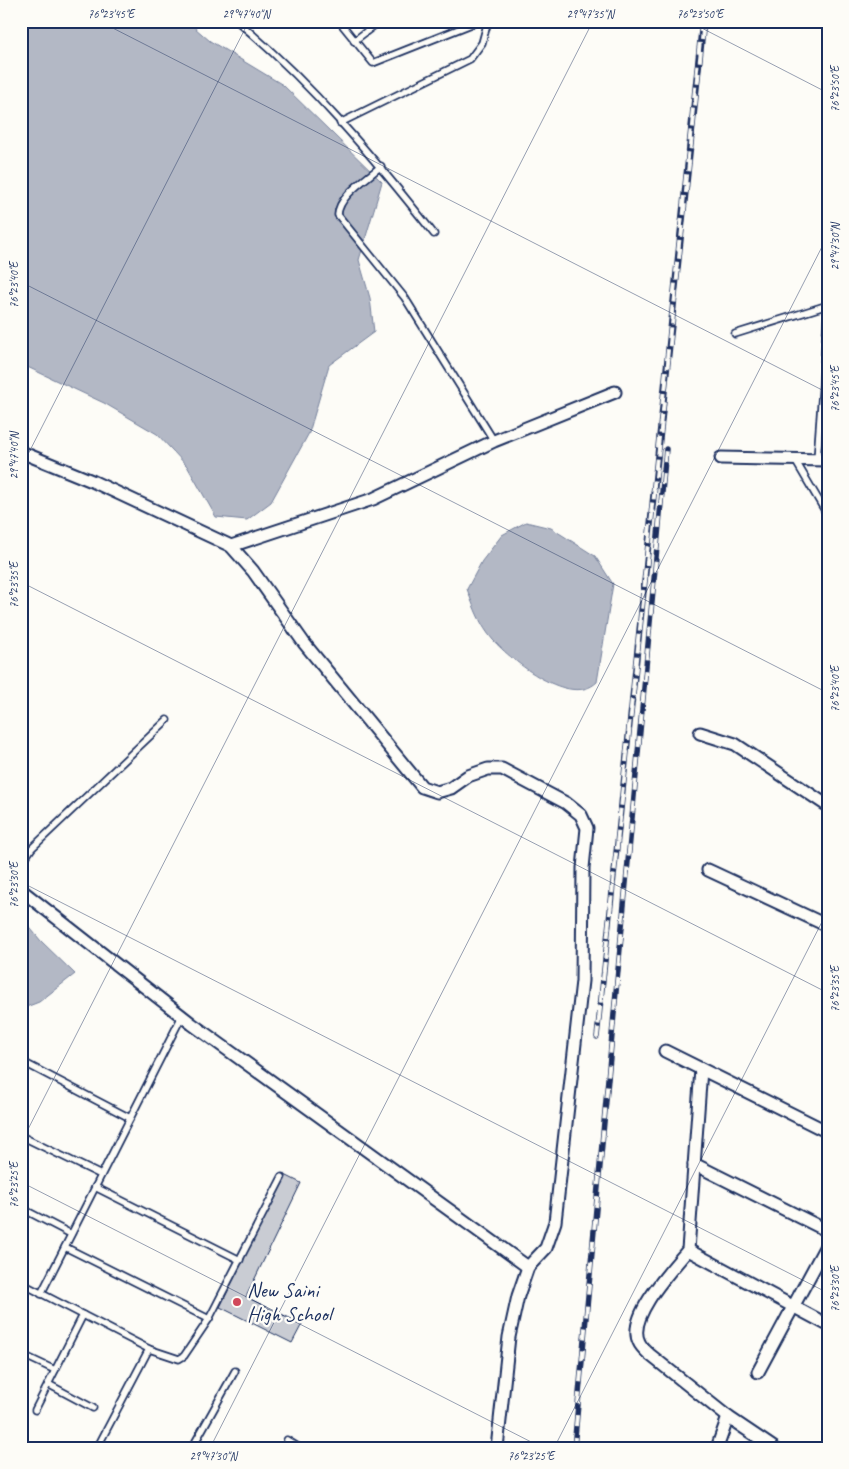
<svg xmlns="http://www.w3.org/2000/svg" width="849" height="1469" font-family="Caveat,sans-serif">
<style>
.water{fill:#b3b8c5;stroke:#76819c}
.building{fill:#c9ccd3;stroke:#1b2f5e}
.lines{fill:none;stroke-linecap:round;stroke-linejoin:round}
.lane-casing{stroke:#1b2f5e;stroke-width:9}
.street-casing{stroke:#1b2f5e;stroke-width:15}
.lane{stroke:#fdfcf7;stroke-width:5.5}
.street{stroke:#fdfcf7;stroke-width:11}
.rail-casing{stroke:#1b2f5e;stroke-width:5.5}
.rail{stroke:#fdfcf7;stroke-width:4;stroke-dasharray:11;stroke-linecap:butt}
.ticks{fill:none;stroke:#1b2f5e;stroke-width:1;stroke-opacity:0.45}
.poi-dot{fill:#d1495b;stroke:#fdfcf7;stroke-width:2}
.labels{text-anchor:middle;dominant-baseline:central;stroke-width:4.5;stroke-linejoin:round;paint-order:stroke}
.poi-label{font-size:21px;fill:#1b2f5e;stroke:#fdfcf7;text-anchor:start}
.neatline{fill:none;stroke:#1b2f5e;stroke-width:2}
.ticks-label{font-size:12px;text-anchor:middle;fill:#1b2f5e}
</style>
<rect width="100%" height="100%" fill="#fdfcf7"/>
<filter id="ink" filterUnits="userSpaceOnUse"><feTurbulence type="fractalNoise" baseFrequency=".02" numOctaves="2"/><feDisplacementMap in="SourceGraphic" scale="10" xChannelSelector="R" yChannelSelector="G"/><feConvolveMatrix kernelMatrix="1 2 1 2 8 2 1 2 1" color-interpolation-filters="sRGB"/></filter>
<g filter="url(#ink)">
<g class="water">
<path d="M21 21H187L210 41 283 85 382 182 359 260 370 298 374 332 329 365 309 433 271 502 247 520 216 517 187 466 157 434 104 403 21 364Z"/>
<path d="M526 522 551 528 595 556 613 584 597 682C570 708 512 661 493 640 480 625 474 608 467 589L482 561 502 535Z"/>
<path d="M21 917 41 941 75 974 39 1002 21 1009Z"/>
</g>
<path class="building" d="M285 1175 301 1183 246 1297 302 1324 292 1343 220 1307Z"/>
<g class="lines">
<defs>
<g id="lane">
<path d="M237 21C311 83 375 159 434 234"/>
<path d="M339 21 373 63 479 21"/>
<path d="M354 41 380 21"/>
<path d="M340 123 470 59 482 43 488 21"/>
<path d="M381 166C368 178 338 196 338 215L405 298 494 441"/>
<path d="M735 334 828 305"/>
<path d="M795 460 828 516"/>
<path d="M817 460 828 309"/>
<path d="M21 864 32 848 167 720"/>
<path d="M21 1061 130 1118"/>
<path d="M21 1136 101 1175"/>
<path d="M95 1187 240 1260"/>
<path d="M21 1208 71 1234"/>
<path d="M65 1247 209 1319"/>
<path d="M21 1283 149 1349 179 1359 184 1356 209 1319 282 1177"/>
<path d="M41 1294 182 1016"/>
<path d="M21 1354 55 1370"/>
<path d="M48 1384 93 1408"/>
<path d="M35 1410 83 1315"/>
<path d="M287 1440 300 1448"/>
<path d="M97 1448 149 1349"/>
<path d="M192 1448 235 1371"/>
</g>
<g id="street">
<path d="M21 452 92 481 231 546 373 499 494 441 615 392"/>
<path d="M721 458 828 460"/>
<path d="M231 546 253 571 304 643 422 787 437 792 451 788 468 776 488 769H502L566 803 581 815 587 828 583 868 582 981 555 1222 546 1248 528 1267 518 1296 509 1337 497 1448"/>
<path d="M700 733 735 744 828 806"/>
<path d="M708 870 828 926"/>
<path d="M21 890 192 1024 528 1267"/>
<path d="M665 1051 828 1132"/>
<path d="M694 1164 828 1231"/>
<path d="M688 1250 701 1069"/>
<path d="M758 1372 828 1242"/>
<path d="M717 1448 728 1417"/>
<path d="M774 1448 728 1417 649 1354C646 1351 641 1347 639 1342 626 1317 673 1268 688 1250L828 1325"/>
</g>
</defs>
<use href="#lane" class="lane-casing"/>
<use href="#street" class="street-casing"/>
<use href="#lane" class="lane"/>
<use href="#street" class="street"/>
<defs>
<g id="rail">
<path d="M702 21 597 1037 704 21"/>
<path d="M574 1448 666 449"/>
</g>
</defs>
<use href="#rail" class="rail-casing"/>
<use href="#rail" class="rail"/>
</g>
</g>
<path class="ticks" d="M99 21 828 393M688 21 828 93M21 282 828 693M21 468 249 21M21 582 828 993M21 882 828 1293M21 1143 593 21M21 1182 543 1448M210 1448 828 235M554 1448 828 910"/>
<circle class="poi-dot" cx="237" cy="1302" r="5"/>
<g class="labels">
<g class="poi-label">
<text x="247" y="1290">New Saini<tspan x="247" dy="24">High School</tspan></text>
</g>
</g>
<rect width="849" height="1469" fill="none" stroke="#fdfcf7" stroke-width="55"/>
<rect x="28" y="28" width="794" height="1414" class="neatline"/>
<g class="ticks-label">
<text x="111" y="18">76°23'45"E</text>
<text x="246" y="18">29°47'40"N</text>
<text x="590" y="18">29°47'35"N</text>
<text x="700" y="18">76°23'50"E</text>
<text transform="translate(835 89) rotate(-90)" y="4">76°23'50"E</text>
<text transform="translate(835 247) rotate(-90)" y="4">29°47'30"N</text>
<text transform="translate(14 285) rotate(-90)" y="4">76°23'40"E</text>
<text transform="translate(835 389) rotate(-90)" y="4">76°23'45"E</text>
<text transform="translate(14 456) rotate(-90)" y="4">29°47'40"N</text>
<text transform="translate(14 585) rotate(-90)" y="4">76°23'35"E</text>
<text transform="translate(835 689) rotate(-90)" y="4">76°23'40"E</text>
<text transform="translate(14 885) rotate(-90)" y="4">76°23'30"E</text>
<text transform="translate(835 989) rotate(-90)" y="4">76°23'35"E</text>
<text transform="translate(14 1185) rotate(-90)" y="4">76°23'25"E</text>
<text transform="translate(835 1289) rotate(-90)" y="4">76°23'30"E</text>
<text x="213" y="1460">29°47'30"N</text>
<text x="531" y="1460">76°23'25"E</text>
</g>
</svg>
